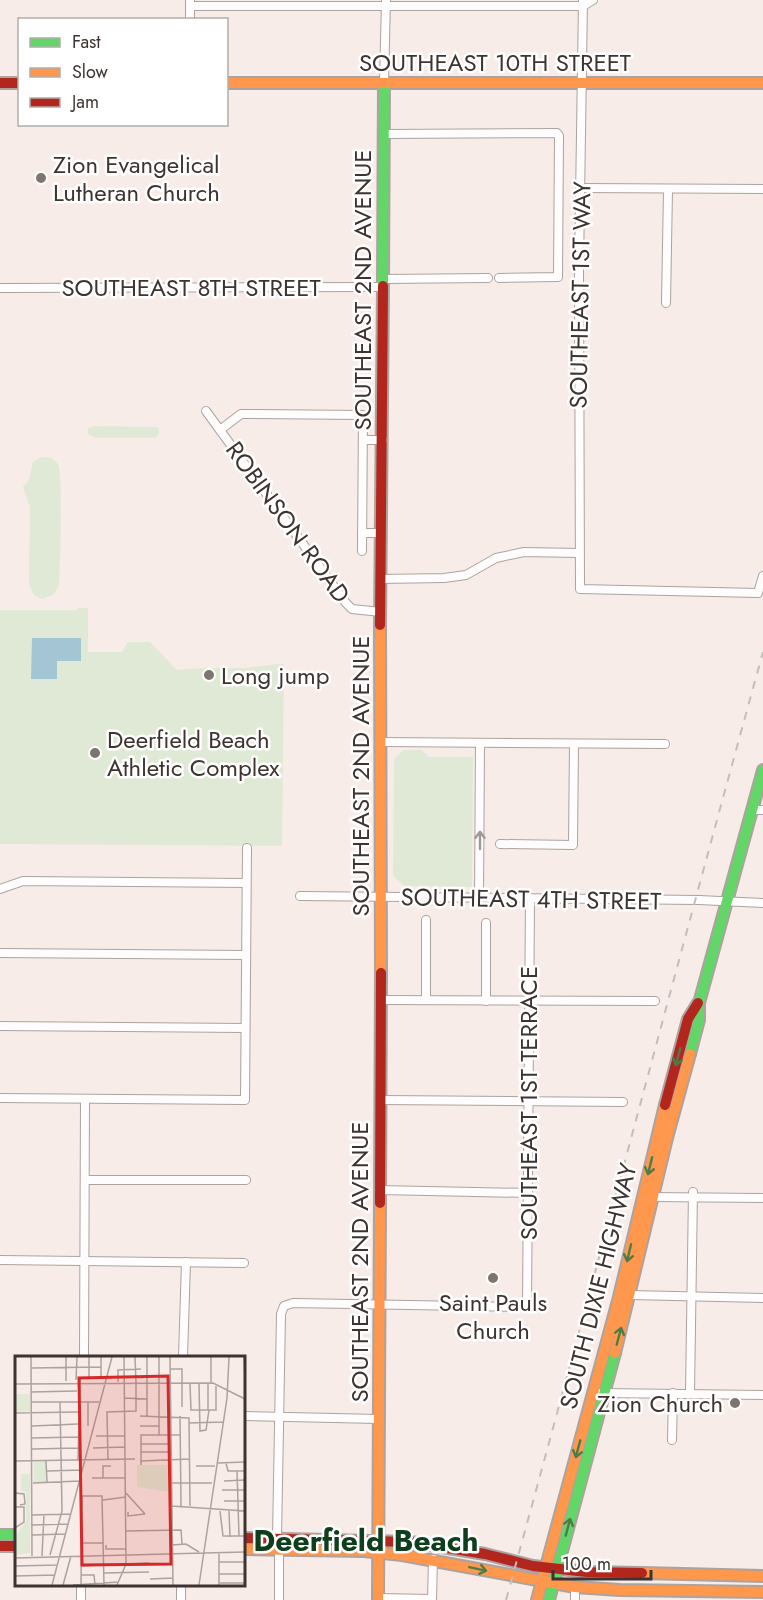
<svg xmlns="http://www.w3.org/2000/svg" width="763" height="1600" font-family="Jost,sans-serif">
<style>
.green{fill:#e0e9d5}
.water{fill:#a4c5d4}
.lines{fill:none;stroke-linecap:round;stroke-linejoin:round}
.street-casing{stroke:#aca3a0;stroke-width:10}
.fast-casing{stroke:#aca3a0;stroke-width:14}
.slow-casing{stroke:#aca3a0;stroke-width:14}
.jam-casing{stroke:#aca3a0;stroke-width:14}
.street{stroke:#fefcfc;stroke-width:8}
.fast{stroke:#63d668;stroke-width:10}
.slow{stroke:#ff974d;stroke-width:10}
.jam{stroke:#b3261e;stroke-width:10}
.rail{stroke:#c1bebe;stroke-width:2;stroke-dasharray:8 8;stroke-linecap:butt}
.oneway{stroke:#9e9896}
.oneway2{stroke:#4e7c49}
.poi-dot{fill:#7e7470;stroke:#fff;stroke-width:2}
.labels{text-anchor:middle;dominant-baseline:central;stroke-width:5;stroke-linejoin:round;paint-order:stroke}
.street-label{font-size:24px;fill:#3d3330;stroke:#fff}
.poi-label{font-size:24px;fill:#3d3330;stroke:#fff;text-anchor:start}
.district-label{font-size:30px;font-weight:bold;fill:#0e3e1b;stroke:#fff}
.inset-road{fill:none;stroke:#ada29e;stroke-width:1.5}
.view{fill:#d62828;fill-opacity:0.15;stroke:#d62828;stroke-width:3}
.inset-edge{fill:none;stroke:#3d3330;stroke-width:3}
</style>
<rect width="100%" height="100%" fill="#f7ece8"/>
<g class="green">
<path d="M94 426 157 427 159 429V433L155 438H96L88 434V428Z"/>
<path d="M42 457C49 457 54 458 58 464 63 473 60 571 59 586L53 595 42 599 34 595 29 584 30 507 23 487 29 480 33 462Z"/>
<path d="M78 608H88V652H122L128 642H150L177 670C200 667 222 669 245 668 258 667 270 664 284 664L282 846 0 844V610H77Z"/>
<path d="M403 750H422L428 757H473L472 887 405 886 393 876 394 759Z"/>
</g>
<path class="water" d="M32 638H81V661H57V679H31Z"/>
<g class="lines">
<defs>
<g id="street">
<path d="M583 0 579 267 580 589 758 593 763 576"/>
<path d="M190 6H583L593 0"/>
<path d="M190 20V0"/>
<path d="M384 83 386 0"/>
<path d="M384 134 557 133 559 136 558 277 499 278"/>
<path d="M581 188 763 189"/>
<path d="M383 279 488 278"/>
<path d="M0 288 383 287"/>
<path d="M666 303 668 190"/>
<path d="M206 411 346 603 352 609 381 612"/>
<path d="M220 430 241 414 363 415 362 551"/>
<path d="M363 440H383"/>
<path d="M362 533H381"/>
<path d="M380 579 444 578 466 575 496 558 524 552 579 553"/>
<path d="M381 742 665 744"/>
<path d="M752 810H763"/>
<path d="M500 844 573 845 574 744"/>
<path d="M0 889 23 881 246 883"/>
<path d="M300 896 699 900 763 903"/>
<path d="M479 898 480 743"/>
<path d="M486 923V1001"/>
<path d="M0 953 246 955"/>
<path d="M381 1000 655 1001"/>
<path d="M426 1000V920"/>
<path d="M0 1026 245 1028"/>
<path d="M0 1098 245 1100 247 848"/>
<path d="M380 1100 623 1102"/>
<path d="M85 1180H246"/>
<path d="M379 1190 528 1193"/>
<path d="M650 1197 763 1198"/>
<path d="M0 1260 244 1263"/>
<path d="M630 1295 763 1298"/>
<path d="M84 1357 85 1099"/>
<path d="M183 1357 186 1262"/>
<path d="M601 1393 763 1395"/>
<path d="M690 1393 693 1192"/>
<path d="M243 1416 379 1419"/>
<path d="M672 1440 673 1393"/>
<path d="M277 1538 281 1314 284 1306 293 1303 527 1307 530 899"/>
<path d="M378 1598 432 1599"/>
<path d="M81 1600V1584"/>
<path d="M181 1600V1584"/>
<path d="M279 1600V1550"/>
<path d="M432 1600 433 1559"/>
<path d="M575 1600V1587"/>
</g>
<g id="fast">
<path d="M383 286 384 83"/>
<path d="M690 1054 699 1020V1003L763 770"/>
<path d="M0 1535H16"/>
<path d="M549 1600 615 1353"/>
</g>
<g id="slow">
<path d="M226 83H763"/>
<path d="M380 625 381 973"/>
<path d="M615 1353 667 1138 690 1054"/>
<path d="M243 1549 364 1551 402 1555 575 1587 620 1590 763 1592"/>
<path d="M642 1573 763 1576"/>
<path d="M378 1600 380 1203"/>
<path d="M537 1600 619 1297 665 1105"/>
</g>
<g id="jam">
<path d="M0 83H20"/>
<path d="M380 625 383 286"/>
<path d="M665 1105 688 1019 698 1003"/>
<path d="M380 1203 381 973"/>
<path d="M243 1538 411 1542 485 1554 533 1566 587 1572 642 1573"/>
<path d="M0 1546H16"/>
</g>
</defs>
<use href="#street" class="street-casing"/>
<use href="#fast" class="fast-casing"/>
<use href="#slow" class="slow-casing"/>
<use href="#jam" class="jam-casing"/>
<use href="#street" class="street"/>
<use href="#fast" class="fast"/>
<use href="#slow" class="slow"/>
<use href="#jam" class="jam"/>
<path class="rail" d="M506 1600C593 1284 676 967 763 652"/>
</g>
<defs><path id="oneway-shaft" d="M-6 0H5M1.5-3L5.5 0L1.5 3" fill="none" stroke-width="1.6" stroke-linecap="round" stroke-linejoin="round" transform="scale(1.5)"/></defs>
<use class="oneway" href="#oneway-shaft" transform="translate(480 840) rotate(-90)"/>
<g class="oneway2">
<use href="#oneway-shaft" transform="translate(678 1057) rotate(105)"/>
<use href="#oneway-shaft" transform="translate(650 1166) rotate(104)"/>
<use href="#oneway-shaft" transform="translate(629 1253) rotate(103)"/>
<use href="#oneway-shaft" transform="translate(619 1336) rotate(-75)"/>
<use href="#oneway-shaft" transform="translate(578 1449) rotate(105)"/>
<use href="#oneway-shaft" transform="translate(568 1527) rotate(-75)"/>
<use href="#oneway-shaft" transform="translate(478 1569) rotate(12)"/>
</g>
<g class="poi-dot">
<circle cx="41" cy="178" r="6"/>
<circle cx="209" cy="675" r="6"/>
<circle cx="95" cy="753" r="6"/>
<circle cx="493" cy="1278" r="6"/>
<circle cx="735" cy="1403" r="6"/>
</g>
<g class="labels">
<g class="street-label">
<text x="495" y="62">SOUTHEAST 10TH STREET</text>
<text x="191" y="287">SOUTHEAST 8TH STREET</text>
<text transform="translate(362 290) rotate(-90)">SOUTHEAST 2ND AVENUE</text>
<text transform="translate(580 295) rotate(-89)">SOUTHEAST 1ST WAY</text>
<text transform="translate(288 522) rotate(54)">ROBINSON ROAD</text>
<text transform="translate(360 776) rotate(-90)">SOUTHEAST 2ND AVENUE</text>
<text transform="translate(531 899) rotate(1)">SOUTHEAST 4TH STREET</text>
<text transform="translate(528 1103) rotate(-90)">SOUTHEAST 1ST TERRACE</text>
<text transform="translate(359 1262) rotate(-90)">SOUTHEAST 2ND AVENUE</text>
<text transform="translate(598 1286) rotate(-76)">SOUTH DIXIE HIGHWAY</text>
</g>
<g class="poi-label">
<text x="53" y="164">Zion Evangelical<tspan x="53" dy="28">Lutheran Church</tspan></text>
<text x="221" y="675">Long jump</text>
<text x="107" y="739">Deerfield Beach<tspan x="107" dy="28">Athletic Complex</tspan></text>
<text x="493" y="1302" text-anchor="middle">Saint Pauls<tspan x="493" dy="28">Church</tspan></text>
<text x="723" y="1403" text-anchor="end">Zion Church</text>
</g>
<g class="district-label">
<text x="366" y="1540">Deerfield Beach</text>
</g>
</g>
<g transform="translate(15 1356)">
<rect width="230" height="230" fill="#f7ece8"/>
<path d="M0 38H15V55L0 56ZM31 105V126H19V106ZM122 109H155V136L122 131ZM6 118H15V197L0 199V180L11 166V136L6 135Z" fill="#e0e9d5"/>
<path class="inset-road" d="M16 1 17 200M51 1V25M74 1V23M86 1V23M120 1 121 27M132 1V60M144 1V27M155 1 158 229M196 1V26M229 1 230 26M16 12 86 11M155 13H167V27M61 24 62 1M103 26V14L126 13M184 27 185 75 191 74 194 54M0 28 198 27 230 43M144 28V79M167 28V51M175 28 176 54H201V28M193 28V54M16 36 62 35M109 42 132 43M16 46H84M73 46V70M0 57 63 56M125 60 174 62 175 150M165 60 166 150M174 67 208 66M17 70 63 68M125 70H144M81 80H110M17 82 63 81M126 88H156M78 92 110 91M17 93 63 92M126 96H156M63 104 65 23M93 104 92 56 121 55V28M0 105 120 103M31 105 32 126M126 105 175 103M202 107 230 106M211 107 213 115H230M126 109V79H165M181 110H200M32 115 67 114M222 115 224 180M77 122H110M88 122V110H96M209 125 230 124M18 127 64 125M156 127H197M207 134H230M0 137 9 138 10 148 5 149M111 137 130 158M88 144 111 141M209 145H230M156 150 230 155M0 151H9V166L0 172M205 155 208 180H230M214 155 215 181M113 156V160L130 158M17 159 56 158M17 169 53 168M111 175 166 174 167 188M17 179 50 178M65 187H88M91 189V193H111M157 189 171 188 184 196M189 197 230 196M204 197V229M35 199 47 155 45 46M27 200 29 158M0 202 189 197M204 206H230M0 210 43 209M66 210 134 207M89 217 134 216M204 218H230M66 219H79L80 229M0 220 40 219M135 223 158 222M205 227H229M37 229 97 1M48 229 56 200M58 229 104 226M66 229 67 140H87L89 229M102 229 111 208 109 1M184 229 212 42 214 1"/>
<path class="view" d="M153 20 156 208 67 209 64 22Z"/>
<rect width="230" height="230" class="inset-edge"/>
</g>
<rect x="18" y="18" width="210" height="108" fill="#ffffff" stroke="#b1adac" stroke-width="1.5"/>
<rect x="30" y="38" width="30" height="9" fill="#63d668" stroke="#b1adac" stroke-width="1.5"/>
<text x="72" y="48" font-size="18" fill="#3d3330">Fast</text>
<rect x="30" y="68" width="30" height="9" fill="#ff974d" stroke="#b1adac" stroke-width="1.5"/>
<text x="72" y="78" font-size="18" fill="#3d3330">Slow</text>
<rect x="30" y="98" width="30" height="9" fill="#b3261e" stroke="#b1adac" stroke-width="1.5"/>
<text x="72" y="108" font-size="18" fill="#3d3330">Jam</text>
<path d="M553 1570v9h98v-9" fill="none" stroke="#3d3330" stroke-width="3"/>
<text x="562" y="1570" font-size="18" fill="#3d3330" stroke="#ffffff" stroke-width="4.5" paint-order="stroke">100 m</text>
</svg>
